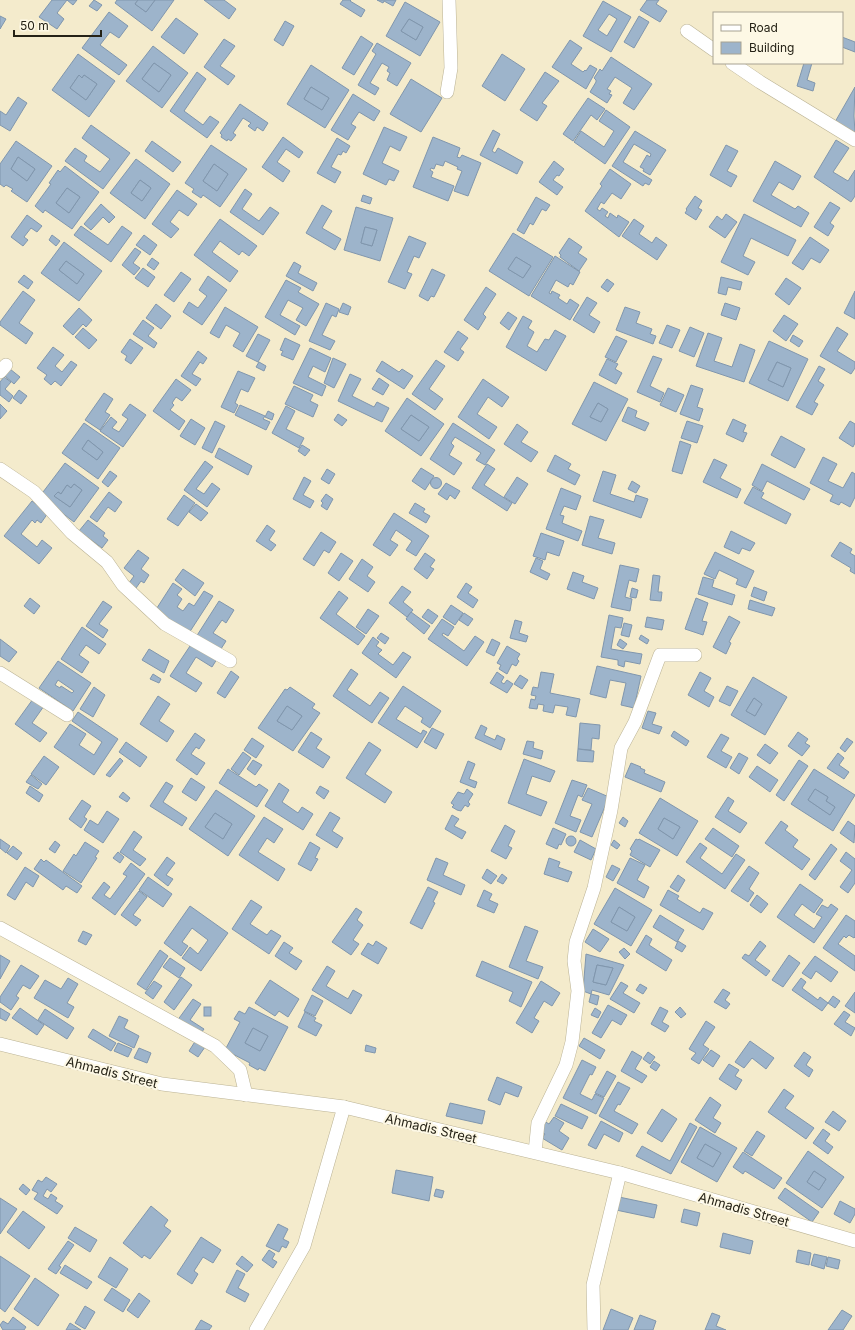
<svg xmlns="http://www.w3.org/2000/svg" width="855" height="1330" font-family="Inter,sans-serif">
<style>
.building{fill:#9db4cb;stroke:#8096ad;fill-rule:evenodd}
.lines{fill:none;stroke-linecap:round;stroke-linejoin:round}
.minor-casing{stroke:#bbb395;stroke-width:14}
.minor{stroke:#fff;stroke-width:13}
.labels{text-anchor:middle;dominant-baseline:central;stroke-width:4;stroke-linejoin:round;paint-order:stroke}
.street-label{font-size:13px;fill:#252216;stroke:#fdf8e5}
</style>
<rect width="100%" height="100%" fill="#f4ebcc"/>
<g class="building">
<path d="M52 0H77L73 5 67 0 57 13 64 19 57 29 39 17Z"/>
<path d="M94 0 102 5 97 11 89 6Z"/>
<path d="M117 0H138L135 4 146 12 155 0H174L152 31 115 3Z"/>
<path d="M138 0H155L146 12 135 4Z"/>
<path d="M204 0H224L236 9 229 19Z"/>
<path d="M343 0H351L350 1 365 10 361 17 340 4Z"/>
<path d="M377 0H396L393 6 384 1 383 3Z"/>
<path d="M647 0H659L656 4 667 11 660 22 640 10Z"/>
<path d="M603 1 631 17 611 52 583 36ZM609 14 617 19 607 36 598 30Z"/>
<path d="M405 2 440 22 420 56 386 36ZM409 19 423 27 416 40 401 31Z"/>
<path d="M109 12 128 26 119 38 110 32 100 45 127 65 119 75 82 48Z"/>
<path d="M0 16 6 19 0 29Z"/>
<path d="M639 16 649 22 634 48 624 42Z"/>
<path d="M176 18 198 34 184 54 161 37Z"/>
<path d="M409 19 423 27 416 40 401 31Z"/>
<path d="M285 21 294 26 283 46 274 40Z"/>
<path d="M361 36 373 44 354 75 342 68Z"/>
<path d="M842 37 855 42V52L842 47Z"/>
<path d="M224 39 235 46 220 66 235 76 228 85 204 67Z"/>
<path d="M570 40 582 48 571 64 583 72 585 70 586 71 590 65 597 69 586 89 552 67Z"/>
<path d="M377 43 411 63 397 86 387 80 390 73 387 71 389 67 382 63 370 83 379 88 375 95 358 85 376 54 372 51Z"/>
<path d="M153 46 188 73 162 108 126 81ZM154 63 171 75 159 92 142 79Z"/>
<path d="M78 54 115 81 89 117 52 90ZM79 75 82 78 84 75 97 84 86 100 70 88Z"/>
<path d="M502 54 525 69 505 101 482 86Z"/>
<path d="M611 57 652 84 634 110 623 103 632 88 615 77 607 89 611 91 609 94 612 95 607 103 590 92 596 82V80L594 78 600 69 602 71Z"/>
<path d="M154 63 171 75 159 92 142 79Z"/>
<path d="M804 63H812L807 80 815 83 813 91 797 86Z"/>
<path d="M311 65 349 90 325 128 287 104ZM311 87 329 98 322 110 304 99Z"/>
<path d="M197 72 206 79 184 111 203 125 210 116 219 122 207 138 170 111Z"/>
<path d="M545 72 559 81 542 103 547 106 537 121 520 110Z"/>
<path d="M79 75 82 78 84 75 97 84 86 100 70 88Z"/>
<path d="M411 79 442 98 421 132 390 114Z"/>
<path d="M311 87 329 98 322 110 304 99Z"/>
<path d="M855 87 854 116 855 133 835 122Z"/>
<path d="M353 94 380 111 374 121 359 112 351 124 356 127 348 140 331 130Z"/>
<path d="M18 97 27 103 10 131 0 125V111L6 115Z"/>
<path d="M588 98 605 109 597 120 591 115 573 141 563 134Z"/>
<path d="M240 104 268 123 263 131 257 127 255 131 248 126 251 123 243 118 233 133 236 135 231 141 228 139 227 141 221 137 222 135 220 133Z"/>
<path d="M606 110 630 127 605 164 574 142 581 131 604 147 614 131 599 121Z"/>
<path d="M91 125 130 153 103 189 65 161 75 148 87 156 84 161 100 172 110 159 82 138Z"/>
<path d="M384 127 407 137 400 151 390 146 382 163 399 171 394 181 389 179 386 185 363 174Z"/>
<path d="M493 130 500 134 492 151 495 153 498 148 523 162 517 174 480 155Z"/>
<path d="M635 131 666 150 650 175 643 171 644 169 640 167 647 155 650 157 651 154 634 144 623 162 652 180 649 185 645 183 643 186 612 166Z"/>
<path d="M283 137 303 152 299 158 286 149 277 162 290 171 283 182 262 167Z"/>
<path d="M433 137 460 148 457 157 460 158 462 155 481 163 468 196 454 191 462 171 457 169 458 167 445 161 443 166 436 164 434 169 431 168 430 170 433 172 431 177 454 186 448 201 413 187Z"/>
<path d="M337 138 350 146 346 153 343 151 341 155 338 154 331 167 341 172 335 183 317 173Z"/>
<path d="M836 140 849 148 833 172 848 181 855 170V196L851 202 814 177Z"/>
<path d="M16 141 52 166 27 202 11 191 13 189 6 185 4 187 0 184V164ZM18 157 35 169 27 181 11 169Z"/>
<path d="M152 141 181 162 173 172 145 151Z"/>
<path d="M211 145 247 169 220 207 203 195 201 198 192 192 194 189 185 183ZM214 164 228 174 217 191 203 181Z"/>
<path d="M726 145 738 151 727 171 737 176 731 187 710 175Z"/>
<path d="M18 157 35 169 27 181 11 169Z"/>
<path d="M136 159 170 184 145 219 110 193ZM140 180 151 188 142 201 131 193Z"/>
<path d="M554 161 564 169 559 176 557 175 553 180 563 187 557 195 539 182Z"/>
<path d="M775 161 801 176 793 190 779 182 771 195 795 209 798 206 809 213 801 227 753 201Z"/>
<path d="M214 164 228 174 217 191 203 181Z"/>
<path d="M65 166 99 192 72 229 45 210 43 213 35 206 51 184 49 183 58 170 60 172ZM67 188 80 197 69 213 56 203Z"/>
<path d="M610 169 631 184 621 199 612 193 604 204 601 202 597 209 600 211 602 208 608 212 605 216 608 218 610 213 617 218 618 215 629 222 619 237 585 211 602 186 600 184Z"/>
<path d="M140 180 151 188 142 201 131 193Z"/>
<path d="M67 188 80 197 69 213 56 203Z"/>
<path d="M245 189 252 194 242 209 259 221 270 207 279 213 263 235 230 212Z"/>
<path d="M177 190 197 204 188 216 179 210 170 222 179 229 171 238 152 224Z"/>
<path d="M363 195 372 198 370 204 361 201Z"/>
<path d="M695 196 702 201 698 208 702 210 696 220 685 213 687 210 686 209Z"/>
<path d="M536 197 550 205 546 211 542 209 533 225 530 223 524 234 517 230Z"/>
<path d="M830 202 840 208 830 223 834 226 828 236 814 227Z"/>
<path d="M101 204 115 217 109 223 103 217 91 230 84 224Z"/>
<path d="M322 205 332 211 322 228 341 239 335 250 306 233Z"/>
<path d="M356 207 393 218 380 261 344 250ZM365 227 377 230 372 246 361 243Z"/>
<path d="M726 214 737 222 725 238 709 227 717 216 722 220Z"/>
<path d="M744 214 796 240 788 256 751 238 743 256 755 262 748 275 721 262Z"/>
<path d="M27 215 42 226 37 232 31 228 24 237 28 240 23 246 11 237Z"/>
<path d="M220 219 257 246 249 256 242 251 239 255 220 241 212 252 238 271 230 282 194 255Z"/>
<path d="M634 219 644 226 639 234 652 243 656 237 667 245 657 260 622 236Z"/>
<path d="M81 226 108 245 122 226 132 233 111 262 74 235Z"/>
<path d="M365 227 377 230 372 246 361 243Z"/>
<path d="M513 233 553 257 529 296 489 271ZM516 257 531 266 523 278 508 269Z"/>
<path d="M52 235 60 241 56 246 49 240Z"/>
<path d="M144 235 157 245 150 255 136 245Z"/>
<path d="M409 236 426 243 419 258 414 256 407 272 412 274 405 289 388 282Z"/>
<path d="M810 237 829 250 820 263 811 258 803 270 792 263Z"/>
<path d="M569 238 582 247 578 253 587 259 579 271 560 257 561 255 559 253Z"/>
<path d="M64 242 102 271 79 301 41 273ZM66 261 84 274 77 284 59 270Z"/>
<path d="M135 248 141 252 133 263 140 268 134 275 122 265Z"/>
<path d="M555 256 580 272 573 285 570 283 568 287 556 280 549 293 551 294 552 291 560 295 558 298 567 304 570 299 579 305 570 320 531 296Z"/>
<path d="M516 257 531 266 523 278 508 269Z"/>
<path d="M152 258 159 263 154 270 147 265Z"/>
<path d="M66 261 84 274 77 284 59 270Z"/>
<path d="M294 262 301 266 298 273 317 283 313 291 286 276Z"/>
<path d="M143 268 155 277 148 287 135 278Z"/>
<path d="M432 269 445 275 434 297 431 296 428 301 419 296Z"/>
<path d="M181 272 191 279 174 302 164 295Z"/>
<path d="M24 275 33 282 28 289 18 282Z"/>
<path d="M208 276 227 290 202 325 183 312 189 302 198 308 207 296 199 290Z"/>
<path d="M721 277 742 282 740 290 728 287 726 295 718 293Z"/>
<path d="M786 278 801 288 789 305 775 294Z"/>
<path d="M607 279 614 284 608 292 601 287Z"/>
<path d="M286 280 301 288 298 292 319 304 306 326 296 320 303 308 288 300 280 315 300 326 295 335 265 317Z"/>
<path d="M486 287 496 294 483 314 486 317 478 330 464 320Z"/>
<path d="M23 291 35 300 19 323 33 333 26 344 0 325V322Z"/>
<path d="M855 291V319L844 313Z"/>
<path d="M587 297 597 303 589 315 600 322 594 333 573 320Z"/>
<path d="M326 303 339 309 336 317 332 315 322 335 335 341 330 350 309 341Z"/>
<path d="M343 303 351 307 348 315 339 312Z"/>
<path d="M725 303 740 308 736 320 721 315Z"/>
<path d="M156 304 171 316 161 329 146 318Z"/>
<path d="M225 307 258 327 243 352 233 346 240 333 226 325 219 338 210 333Z"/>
<path d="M625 307 640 312 636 323 652 329 650 334 656 336 653 344 616 330Z"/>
<path d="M79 308 92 320 86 327 83 324 73 335 63 326Z"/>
<path d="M508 312 517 318 509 330 500 323Z"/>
<path d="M784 315 798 324 786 341 773 331Z"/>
<path d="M523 316 532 321 528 328 534 332 527 346 537 352 545 339 549 340 555 330 566 336 546 371 506 347Z"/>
<path d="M143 320 154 328 148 336 157 343 154 348 133 334Z"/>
<path d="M667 325 680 330 672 348 659 343Z"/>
<path d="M690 327 704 333 694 357 679 351Z"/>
<path d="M837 327 848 334 837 351 855 362V368L851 374 820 356Z"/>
<path d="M83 328 97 340 89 349 75 337Z"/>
<path d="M458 331 468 338 460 349 464 352 458 361 444 352Z"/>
<path d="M708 333 722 338 714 361 732 367 740 344 755 350 744 382 696 366Z"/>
<path d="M258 334 270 340 258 362 246 356Z"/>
<path d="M793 335 803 341 799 347 790 341Z"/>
<path d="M616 336 627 341 616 362 605 357Z"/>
<path d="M285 338 300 345 293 360 281 355 283 351 280 350Z"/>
<path d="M130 339 143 348 131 364 125 360 127 356 121 352Z"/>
<path d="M769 341 808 359 788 401 749 383ZM777 362 791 368 783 387 768 380Z"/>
<path d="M53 347 64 355 55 366 62 372 71 361 77 365 61 386 55 381 51 385 44 379 47 375 37 368Z"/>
<path d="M310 348 331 358 325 372 313 366 308 377 326 386 322 396 293 383Z"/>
<path d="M198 351 207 358 203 364 200 362 192 374 201 379 196 386 181 376Z"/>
<path d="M653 356 662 359 650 386 664 393 660 402 637 392Z"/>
<path d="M333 358 346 364 334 388 324 383Z"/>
<path d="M607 359 618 364 615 369 622 373 616 384 599 375Z"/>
<path d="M436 360 445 366 429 389 443 399 435 410 412 394Z"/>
<path d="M382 361 399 372 402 369 413 376 404 389 376 371Z"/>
<path d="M259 362 266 366 264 371 256 367Z"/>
<path d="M777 362 791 368 783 387 768 380Z"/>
<path d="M819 366 825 369 818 381 824 385 814 402 818 404 812 415 796 407Z"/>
<path d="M10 369 20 377 14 384 5 376Z"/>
<path d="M238 371 255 378 248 392 241 389 235 403 238 405 234 413 221 407Z"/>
<path d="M350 374 361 379 352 396 374 407 377 402 389 408 382 422 338 401Z"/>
<path d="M4 377 11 382 5 389 13 396 9 402 0 395V382Z"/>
<path d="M379 378 389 385 383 395 372 389Z"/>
<path d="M176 379 191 390 182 401 176 397 172 403 174 405 170 410 185 421 179 430 153 411Z"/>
<path d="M483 379 509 397 502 407 488 397 477 414 497 427 489 439 458 417Z"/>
<path d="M594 382 628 399 606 441 572 424ZM598 403 608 409 601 422 590 417Z"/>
<path d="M691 385 703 389 697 407 703 409 699 421 680 414Z"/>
<path d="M294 386 313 395 310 401 318 405 313 417 285 404Z"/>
<path d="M668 388 684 395 676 412 660 405Z"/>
<path d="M19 390 27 396 21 404 13 398Z"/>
<path d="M104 393 113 399 105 412 110 415 100 430 85 420Z"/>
<path d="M407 398 444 424 421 456 385 431ZM411 415 429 427 419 441 401 429Z"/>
<path d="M598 403 608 409 601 422 590 417Z"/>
<path d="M0 404 7 411 0 419Z"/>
<path d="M130 404 146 415 123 447 100 431 111 417 117 422 112 428 119 432 128 419 122 415Z"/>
<path d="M240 405 265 416 263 419 270 422 266 430 235 415Z"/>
<path d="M286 406 295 411 286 429 304 438 299 448 272 433Z"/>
<path d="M628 407 637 411 635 417 649 423 645 431 622 421Z"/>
<path d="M268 411 274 414 272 420 265 417Z"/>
<path d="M338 414 347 420 342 426 334 420Z"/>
<path d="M411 415 429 427 419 441 401 429Z"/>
<path d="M191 419 205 428 195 445 180 436Z"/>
<path d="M733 419 746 425 743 432 747 433 743 442 726 434Z"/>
<path d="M215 421 225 426 212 453 202 448Z"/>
<path d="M687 421 703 426 697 443 681 438Z"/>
<path d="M850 421 855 424V443L853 447 839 438Z"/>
<path d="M84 423 120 448 98 479 62 453ZM88 440 103 452 97 460 82 449Z"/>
<path d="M453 423 495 450 485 465 476 460 481 453 455 437 451 443 454 446 449 455 462 463 454 475 430 459Z"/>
<path d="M517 424 528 432 521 442 538 452 531 462 504 444Z"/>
<path d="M781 436 805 449 795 468 771 455Z"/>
<path d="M88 440 103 452 97 460 82 449Z"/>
<path d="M680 441 691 445 682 474 672 471Z"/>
<path d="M302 445 310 450 305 456 298 451Z"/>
<path d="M219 448 252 466 248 475 215 457Z"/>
<path d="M555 455 571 464 568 469 580 475 575 485 547 471Z"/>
<path d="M823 457 837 464 828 481 843 488 852 472 855 474V497L850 507 841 502 839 505 830 501 833 495 810 483Z"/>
<path d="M714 459 727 465 720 478 741 489 737 498 703 482Z"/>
<path d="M205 461 213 467 196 489 204 494 212 483 220 489 207 507 184 490Z"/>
<path d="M65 463 99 488 74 522 40 496ZM74 484 82 490 70 507 54 496 58 492 61 494 67 485 71 488Z"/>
<path d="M487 464 495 469 484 485 512 503 507 511 472 488Z"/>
<path d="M762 464 810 489 804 500 767 481 762 491 752 485Z"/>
<path d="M421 468 434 476 425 490 412 481Z"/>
<path d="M327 469 335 474 329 484 321 479Z"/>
<path d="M110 471 117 476 108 487 102 482Z"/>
<path d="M603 471 616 475 610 494 634 502 636 495 648 499 641 518 593 501Z"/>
<path d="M304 477 311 481 303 495 314 501 310 508 293 499Z"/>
<path d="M517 477 528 484 515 504 504 497Z"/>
<circle cx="436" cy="483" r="5.5"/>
<path d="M632 481 640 486 636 493 628 489Z"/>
<path d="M446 483 460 491 455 499 450 495 447 500 438 494Z"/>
<path d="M74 484 82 490 70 507 54 496 58 492 61 494 67 485 71 488Z"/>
<path d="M753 487 764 493 761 498 791 514 786 524 744 503Z"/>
<path d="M561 488 581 496 576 510 564 506 560 515 564 516 562 523 582 531 578 541 546 529Z"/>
<path d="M109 492 122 502 115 512 108 507 97 522 90 517Z"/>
<path d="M326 494 333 499 327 510 321 506 323 503 321 501Z"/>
<path d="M184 495 195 503 178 526 167 519Z"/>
<path d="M32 501 48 513 41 523 37 520 35 523 32 520 21 534 37 547 42 540 52 548 39 564 4 536Z"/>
<path d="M415 503 425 509 423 512 430 516 426 523 409 513Z"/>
<path d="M196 504 208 513 201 521 189 512Z"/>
<path d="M394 513 429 536 416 556 406 550 412 541 396 530 390 540 398 545 390 556 373 545Z"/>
<path d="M590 516 604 520 598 538 615 543 612 554 582 545Z"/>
<path d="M88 520 105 533 103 536 108 540 102 548 79 531Z"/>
<path d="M267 525 275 531 269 540 276 545 271 551 256 541Z"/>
<path d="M731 531 755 543 750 551 742 548 739 554 724 547Z"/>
<path d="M321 532 336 542 329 553 324 550 314 566 303 559Z"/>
<path d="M541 533 564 541 559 556 547 552 545 560 533 556Z"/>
<path d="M840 542 852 549 850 553 855 556V574L850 571 851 568 831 556Z"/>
<path d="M138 550 149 558 141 569 149 575 144 583 141 581 136 588 129 583 134 576 124 568Z"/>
<path d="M715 552 754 571 746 588 736 584 738 579 719 570 715 579 704 574Z"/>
<path d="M341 553 353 561 339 581 328 573Z"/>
<path d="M425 553 435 560 430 567 434 569 427 579 414 569Z"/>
<path d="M536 558 543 561 540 569 550 574 547 580 530 572Z"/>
<path d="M362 559 373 567 367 576 375 582 368 592 349 579Z"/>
<path d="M620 565 639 569 636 582 629 580 625 597 632 599 630 611 611 607Z"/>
<path d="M183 569 204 583 195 596 175 580Z"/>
<path d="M573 572 584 576 582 582 598 588 594 599 567 589Z"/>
<path d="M653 575 660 576 658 592H662L661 601 650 600Z"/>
<path d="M703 577 714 580 712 587 735 595 732 605 698 594Z"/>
<path d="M173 583 182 589 177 595 182 599 177 607 183 611 189 603 194 606 204 591 213 596 189 633 155 611Z"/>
<path d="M466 583 472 587 468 593 478 600 473 608 457 597Z"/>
<path d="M402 586 411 592 403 602 413 610 407 617 389 603Z"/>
<path d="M754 587 767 592 764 601 751 596Z"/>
<path d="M632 588 638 590 636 598 630 597Z"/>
<path d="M339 591 348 598 336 614 365 636 358 645 320 618Z"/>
<path d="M30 598 40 606 34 614 24 606Z"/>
<path d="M696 598 708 603 702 621 707 622 703 635 685 629Z"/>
<path d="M750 600 775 608 772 616 748 609Z"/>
<path d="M103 601 112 607 99 624 108 630 103 638 86 626Z"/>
<path d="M219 601 234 610 226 623 222 620 213 633 226 641 219 652 196 637Z"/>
<path d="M451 605 463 613 455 625 443 617Z"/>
<path d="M368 609 379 616 366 634 356 627Z"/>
<path d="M428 609 438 616 432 624 422 617Z"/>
<path d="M411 612 430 626 424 634 406 619Z"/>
<path d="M464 613 473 619 468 626 459 620Z"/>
<path d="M609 615 623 618 621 628 615 627 611 649 642 654 640 664 625 661 624 667 618 665V660L601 657Z"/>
<path d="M729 616 740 622 729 642 731 643 726 654 713 647Z"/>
<path d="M647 617 664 620 662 630 645 627Z"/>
<path d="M442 619 454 627 448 636 443 633 442 635 464 651 475 636 484 642 467 666 428 639Z"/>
<path d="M515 620 522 622 519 633 528 636 526 642 510 638Z"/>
<path d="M624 623 632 625 629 637 621 635Z"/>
<path d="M82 627 106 644 99 654 86 645 79 655 89 662 82 673 61 659Z"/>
<path d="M381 633 389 638 385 644 377 638Z"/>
<path d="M641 635 649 640 647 644 639 639Z"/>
<path d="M373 637 379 642 376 646 382 650 378 654 393 665 403 652 411 657 396 678 362 653Z"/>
<path d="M0 639 17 652 9 662 0 656Z"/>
<path d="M492 639 500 643 494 656 486 652Z"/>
<path d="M620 639 627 644 623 649 617 645Z"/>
<path d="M192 643 217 659 212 667 196 657 186 673 202 683 196 692 170 676Z"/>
<path d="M507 646 520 654 517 659 519 661 516 666 512 664 507 674 499 669 501 665 497 663Z"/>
<path d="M149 649 169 661 164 673 142 660Z"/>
<path d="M58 661 91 683 73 711 39 688ZM58 680 74 691 72 693 61 686 60 688 55 685Z"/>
<path d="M597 666 641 676 634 708 621 705 626 683 610 680 606 698 590 694Z"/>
<path d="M351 669 358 674 347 690 370 706 380 692 389 698 372 723 333 696Z"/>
<path d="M231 671 239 677 225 698 217 693Z"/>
<path d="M497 672 504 677 501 682 504 684 507 680 513 684 507 693 490 683Z"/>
<path d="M541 672 554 674 550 693 580 699 576 717 566 715 568 707 555 705 553 713 543 711 544 705 538 704 537 709 529 708 531 699 535 700 536 696 531 695 533 687 538 688Z"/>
<path d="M700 672 711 678 704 691 714 697 709 707 688 695Z"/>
<path d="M153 674 161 679 159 683 150 679Z"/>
<path d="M520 675 528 680 522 689 514 684Z"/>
<path d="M753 677 787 697 765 735 731 715ZM754 698 762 704 755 716 746 711Z"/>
<path d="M403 686 441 711 430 728 421 722 423 718 405 706 396 719 421 734 423 730 427 732 417 748 378 723Z"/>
<path d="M727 686 738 691 730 706 719 701Z"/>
<path d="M94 687 105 695 93 717 80 709Z"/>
<path d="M290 687 315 704 312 708 320 713 293 751 258 728 285 689 287 690ZM287 706 302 716 292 730 277 721Z"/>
<path d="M158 696 170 704 159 721 174 731 167 742 140 724Z"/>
<path d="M754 698 762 704 755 716 746 711Z"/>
<path d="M33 699 44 706 32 723 47 733 40 742 15 724Z"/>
<path d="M287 706 302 716 292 730 277 721Z"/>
<path d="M648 711 656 713 652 724 662 727 659 734 642 728Z"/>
<path d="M78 712 118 739 94 775 54 747 70 724 86 734 79 745 94 755 102 742 72 721Z"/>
<path d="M580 723 600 725 599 739 592 738 591 750 578 749Z"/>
<path d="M481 725 487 728 484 735 495 740 497 735 505 739 501 750 475 738Z"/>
<path d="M432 728 444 734 436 749 424 742Z"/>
<path d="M674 731 689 741 686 746 671 736Z"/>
<path d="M311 732 322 739 316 748 330 757 323 768 298 752Z"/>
<path d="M798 732 808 739 805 743 810 746 802 756 788 746Z"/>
<path d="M195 733 205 740 199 749 196 747 191 754 205 763 197 775 176 760Z"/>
<path d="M721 734 729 738 721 751 732 757 726 768 707 757Z"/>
<path d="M252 738 264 746 256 758 244 750Z"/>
<path d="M847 738 853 742 845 752 840 748Z"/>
<path d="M527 741 534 742 533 748 543 751 541 759 523 754Z"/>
<path d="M126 742 147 757 140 767 119 752Z"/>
<path d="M369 742 381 750 365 774 392 792 385 803 346 778Z"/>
<path d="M765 744 778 753 770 764 757 755Z"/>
<path d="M578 749 594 751 593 762 577 761Z"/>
<path d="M243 752 251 758 239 775 231 769Z"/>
<path d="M739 753 748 758 739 774 730 768Z"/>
<path d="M838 753 844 758 839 765 849 772 844 779 827 768Z"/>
<path d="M44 756 59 767 46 785 31 774Z"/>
<path d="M120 758 123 761 110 777 106 775Z"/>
<path d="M524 759 555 771 550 782 532 776 526 794 547 802 541 816 508 803Z"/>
<path d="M253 760 262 765 255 775 247 769Z"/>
<path d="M799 760 808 766 784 801 776 795Z"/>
<path d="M468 761 475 764 469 779 477 782 475 788 460 782Z"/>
<path d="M631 763 641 767 640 768 645 770 644 773 665 782 661 792 625 777Z"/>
<path d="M757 766 778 780 770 792 749 777Z"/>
<path d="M228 769 256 787 259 784 268 790 257 807 219 783Z"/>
<path d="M814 769 855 795 833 831 791 804ZM815 789 828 797 826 801 835 807 830 815 808 800Z"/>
<path d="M31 775 42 784 38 789 26 782Z"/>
<path d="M191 778 205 787 196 801 182 792Z"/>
<path d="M572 780 587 785 582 797 578 795 570 816 581 820 576 832 555 823Z"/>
<path d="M166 782 173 786 163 802 187 818 182 826 150 806Z"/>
<path d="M279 783 289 790 282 802 298 813 302 807 313 814 303 830 265 806Z"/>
<path d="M30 786 43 795 39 802 26 793Z"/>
<path d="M320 786 329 791 324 799 316 793Z"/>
<path d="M588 788 609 797 592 837 580 832 592 804 582 800Z"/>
<path d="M467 789 473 794 468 802 470 804 468 807 465 805 461 811 457 810 452 807 454 805 451 803 458 792 464 794Z"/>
<path d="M815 789 828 797 826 801 835 807 830 815 808 800Z"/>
<path d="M216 790 255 816 228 856 189 829ZM215 813 232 824 223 839 205 827Z"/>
<path d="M123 792 130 798 127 802 119 797Z"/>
<path d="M728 797 734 801 728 811 747 823 740 833 715 817Z"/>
<path d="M660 798 698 821 677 856 639 833ZM664 818 680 827 673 839 658 829Z"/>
<path d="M82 800 91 806 84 817 87 819 81 828 69 819Z"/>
<path d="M107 811 119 819 103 843 84 830 90 820 98 825Z"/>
<path d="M330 812 340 818 332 831 343 838 337 848 316 835Z"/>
<path d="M215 813 232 824 223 839 205 827Z"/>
<path d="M452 815 459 819 454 826 466 832 462 839 445 829Z"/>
<path d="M264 817 283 829 274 843 267 838 258 852 285 869 278 881 239 855Z"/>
<path d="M623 817 628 821 625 827 619 823Z"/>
<path d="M664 818 680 827 673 839 658 829Z"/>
<path d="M781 821 788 826 785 830 798 840 793 847 810 859 802 870 765 843Z"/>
<path d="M848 821 855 826 854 843 840 833Z"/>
<path d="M505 825 515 831 508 846 512 848 506 859 491 851Z"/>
<path d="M553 828 566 834 561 845 559 844 557 849 546 844Z"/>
<path d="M713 828 739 846 732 857 705 839Z"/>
<path d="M134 831 142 837 133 850 146 859 140 866 120 852Z"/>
<circle cx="571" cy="841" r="5"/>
<path d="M0 839 10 846 6 853 0 848Z"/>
<path d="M636 839 638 840 639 839 660 850 650 867 630 855 632 851 630 849Z"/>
<path d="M580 840 596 849 591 860 574 852Z"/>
<path d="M614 840 620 845 617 849 611 845Z"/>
<path d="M55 841 60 845 55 853 49 849Z"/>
<path d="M85 842 99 851 95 857 97 858 81 883 63 871 74 854 76 856Z"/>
<path d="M310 842 320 848 315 858 318 859 311 871 298 864Z"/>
<path d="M700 843 707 848 700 858 722 874 736 854 745 860 725 889 686 862Z"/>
<path d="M831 844 837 849 815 880 809 875Z"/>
<path d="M13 846 22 853 17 860 7 853Z"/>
<path d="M118 852 124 857 120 863 113 858Z"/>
<path d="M846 852 855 859V883L848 893 840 887 852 870 840 861Z"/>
<path d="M167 857 175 863 166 875 173 879 168 886 154 875Z"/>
<path d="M436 858 448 863 443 875 465 885 461 895 427 880Z"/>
<path d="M549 858 560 862 558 867 572 872 568 882 544 874Z"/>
<path d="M630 858 645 865 637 880 649 887 644 898 617 883Z"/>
<path d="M41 859 44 862 46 860 82 886 77 893 66 886 63 890 34 869Z"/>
<path d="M131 863 145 874 115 915 92 898 104 882 110 887 104 895 110 899 127 876 123 874Z"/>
<path d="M612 865 620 869 613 881 606 877Z"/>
<path d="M749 866 759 873 749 889 754 893 748 902 731 891Z"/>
<path d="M25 867 39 876 33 887 26 882 15 900 7 895Z"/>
<path d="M487 869 497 876 491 884 482 878Z"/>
<path d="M502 874 507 878 503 884 497 881Z"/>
<path d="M678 875 685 880 678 892 670 887Z"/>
<path d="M148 877 172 894 163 907 139 890Z"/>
<path d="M800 884 823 900 814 913 802 904 794 915 814 929 822 917 816 914 822 905 828 908 831 904 838 909 814 943 777 917Z"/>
<path d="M428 887 438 892 433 902 435 903 422 929 410 923Z"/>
<path d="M615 888 652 910 631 946 594 924ZM619 907 635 917 627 931 611 922Z"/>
<path d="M484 890 492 894 489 900 498 904 494 913 477 906Z"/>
<path d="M668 890 679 896 677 899 700 913 703 908 713 913 703 930 660 905Z"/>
<path d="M139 891 147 897 133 915 141 920 136 926 121 915Z"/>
<path d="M757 895 768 904 761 913 750 905Z"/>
<path d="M251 900 262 907 250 924 267 935 271 930 281 936 269 954 232 929Z"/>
<path d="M190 906 228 933 201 971 182 958 190 947 198 954 208 940 192 928 182 942 188 946 181 956 164 943Z"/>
<path d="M619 907 635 917 627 931 611 922Z"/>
<path d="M356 908 362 912 357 920 363 925 353 940 359 944 351 955 332 942Z"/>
<path d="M660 915 684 930 677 942 653 927Z"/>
<path d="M846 915 855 921V937L854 938 849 935 846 938 844 936 838 944 855 956V971L823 948Z"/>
<path d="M525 926 538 931 526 961 543 967 538 979 509 967Z"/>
<path d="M593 929 609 939 600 952 585 942Z"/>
<path d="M83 931 92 935 86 945 78 941Z"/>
<path d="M646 935 652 939 649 945 672 960 666 971 636 952Z"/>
<path d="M376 941 387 948 378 964 361 954 368 943 373 946Z"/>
<path d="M678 941 686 946 682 952 675 948Z"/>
<path d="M760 941 766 946 755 960 770 971 766 976 742 958 745 954 749 956Z"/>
<path d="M284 942 293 948 289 953 302 961 296 970 275 956Z"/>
<path d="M624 948 630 954 625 959 619 952Z"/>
<path d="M160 950 168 956 146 990 137 984Z"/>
<path d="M586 954 624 965 609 995 592 990 591 994 583 991ZM597 965 613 968 606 985 593 982Z"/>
<path d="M0 955 10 961 0 979Z"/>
<path d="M789 955 800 963 783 987 772 980Z"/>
<path d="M815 956 838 972 831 982 816 971 811 979 802 973Z"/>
<path d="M170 958 185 968 179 978 163 967Z"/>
<path d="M482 961 532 982 521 1007 509 1001 513 992 476 976Z"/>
<path d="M21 965 39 976 30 989 23 985 16 996 19 998 11 1010 0 1002V997Z"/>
<path d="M597 965 613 968 606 985 593 982Z"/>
<path d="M327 966 335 971 326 986 348 999 353 990 362 995 351 1014 312 990Z"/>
<path d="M181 977 192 985 174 1010 164 1002Z"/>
<path d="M68 978 78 984 67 1003 74 1007 68 1018 34 998 45 980 61 989Z"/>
<path d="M801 978 806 982 802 988 818 1000 820 997 828 1003 822 1011 792 990Z"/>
<path d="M270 980 299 999 288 1017 279 1011 275 1016 255 1003Z"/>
<path d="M154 981 162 986 153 999 145 993Z"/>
<path d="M541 981 560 993 552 1006 544 1001 534 1018 539 1021 532 1033 516 1023Z"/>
<path d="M621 982 628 986 623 993 640 1003 634 1013 610 999Z"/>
<path d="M640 984 647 988 643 994 636 990Z"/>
<path d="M723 989 730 993 725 1000 730 1004 726 1009 714 1002Z"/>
<path d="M855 992V1013L845 1006Z"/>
<path d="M591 994 599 996 597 1005 589 1002Z"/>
<path d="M312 995 323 1001 315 1016 304 1011Z"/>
<path d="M833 996 840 1001 835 1008 828 1003Z"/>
<path d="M193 999 201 1004 190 1020 204 1029 199 1036 177 1021Z"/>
<path d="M608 1005 627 1015 621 1025 612 1020 601 1038 592 1033Z"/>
<rect x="204" y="1007" width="7" height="9"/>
<path d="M249 1007 288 1027 265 1071 259 1068 258 1070 249 1065 250 1063 225 1050 240 1022 234 1019 239 1011 245 1014ZM253 1028 268 1036 260 1051 245 1043Z"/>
<path d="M660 1007 668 1011 662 1022 669 1026 665 1032 651 1024Z"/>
<path d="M680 1007 686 1014 681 1018 675 1012Z"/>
<path d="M0 1008 10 1014 6 1021 0 1018Z"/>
<path d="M20 1008 44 1025 37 1035 12 1018Z"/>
<path d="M595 1008 601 1012 598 1018 591 1015Z"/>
<path d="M45 1009 74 1028 67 1039 38 1020Z"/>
<path d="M844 1011 850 1015 845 1022 855 1028 851 1036 834 1024Z"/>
<path d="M305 1012 316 1018 314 1021 322 1025 316 1036 298 1027Z"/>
<path d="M119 1016 128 1020 124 1028 139 1036 134 1048 109 1036Z"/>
<path d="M706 1021 715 1027 703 1045 709 1049 699 1064 691 1059 696 1053 689 1049Z"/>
<path d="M253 1028 268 1036 260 1051 245 1043Z"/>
<path d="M93 1029 116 1043 111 1051 88 1037Z"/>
<path d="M584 1038 605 1050 600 1059 579 1046Z"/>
<path d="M196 1040 205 1047 198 1057 189 1051Z"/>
<path d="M750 1041 774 1058 766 1069 752 1058 744 1068 735 1062Z"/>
<path d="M118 1043 132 1049 128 1057 114 1051Z"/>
<path d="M366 1045 376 1048 375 1053 365 1051Z"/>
<path d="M139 1048 151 1053 147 1063 134 1058Z"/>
<path d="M711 1050 720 1056 713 1067 703 1060Z"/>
<path d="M632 1051 642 1057 635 1069 647 1076 642 1083 621 1071Z"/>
<path d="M648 1052 655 1057 650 1064 643 1059Z"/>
<path d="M804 1052 811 1057 806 1065 813 1070 809 1077 794 1066Z"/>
<path d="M582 1060 596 1067 592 1075 590 1074 580 1094 592 1100 595 1094 604 1098 596 1114 563 1098Z"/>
<path d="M654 1061 660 1065 656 1071 650 1067Z"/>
<path d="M729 1064 739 1070 735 1076 742 1080 736 1090 719 1079Z"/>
<path d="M607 1071 616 1076 604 1097 595 1093Z"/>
<path d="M497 1077 522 1087 518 1097 505 1092 500 1105 488 1100Z"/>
<path d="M618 1082 630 1088 620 1105 618 1104 614 1111 638 1124 632 1134 599 1116Z"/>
<path d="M784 1089 794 1096 785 1108 814 1128 806 1139 768 1112Z"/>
<path d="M710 1097 721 1105 713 1118 721 1123 715 1133 695 1120Z"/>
<path d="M450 1103 485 1111 482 1124 446 1116Z"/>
<path d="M561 1104 588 1117 582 1129 555 1116Z"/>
<path d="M662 1109 677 1119 662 1142 647 1133Z"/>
<path d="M833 1111 846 1121 839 1131 825 1122Z"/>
<path d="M554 1117 564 1123 559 1131 569 1138 562 1150 542 1138 545 1134 539 1130 544 1121 549 1124Z"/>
<path d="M601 1121 623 1133 619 1142 604 1134 596 1149 588 1145Z"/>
<path d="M690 1123 697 1127 671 1174 636 1156 642 1146 670 1161Z"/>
<path d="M700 1127 737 1148 717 1182 681 1162ZM705 1144 721 1153 713 1167 697 1158Z"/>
<path d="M823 1129 830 1134 825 1141 833 1147 828 1154 813 1143Z"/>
<path d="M757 1131 765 1136 752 1156 744 1151Z"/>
<path d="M705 1144 721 1153 713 1167 697 1158Z"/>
<path d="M808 1151 844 1177 822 1208 786 1183ZM814 1171 826 1179 819 1190 807 1182Z"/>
<path d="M743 1152 782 1178 774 1189 745 1171 743 1174 733 1167Z"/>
<path d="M396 1170 433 1177 429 1201 392 1193Z"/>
<path d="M814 1171 826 1179 819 1190 807 1182Z"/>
<path d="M46 1177 57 1184 51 1192 47 1189 43 1196 48 1199 51 1194 57 1198 55 1201 63 1206 57 1214 34 1199 38 1193 32 1190 38 1180 42 1182Z"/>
<path d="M23 1184 30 1190 26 1195 19 1189Z"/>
<path d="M785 1188 819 1212 812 1222 778 1198Z"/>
<path d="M436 1189 444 1191 442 1198 434 1196Z"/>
<path d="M619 1197 657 1205 654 1218 616 1210Z"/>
<path d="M0 1198 17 1209 0 1234Z"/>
<path d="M840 1201 855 1209V1214L850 1223 834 1214Z"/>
<path d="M151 1206 168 1220 164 1226 171 1231 150 1259 144 1255 142 1258 123 1243Z"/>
<path d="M684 1209 700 1213 697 1226 681 1222Z"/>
<path d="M23 1211 45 1227 29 1249 7 1232Z"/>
<path d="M278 1224 288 1229 283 1239 289 1242 286 1248 282 1246 279 1252 266 1246Z"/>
<path d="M75 1227 97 1240 90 1252 68 1238Z"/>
<path d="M723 1233 753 1241 750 1254 720 1247Z"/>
<path d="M201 1237 221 1250 213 1263 203 1257 194 1271 198 1274 192 1284 177 1274Z"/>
<path d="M68 1241 74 1245 59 1266 61 1267 56 1274 48 1269Z"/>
<path d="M269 1250 275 1254 272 1259 277 1262 273 1268 262 1260Z"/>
<path d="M798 1250 811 1253 809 1265 796 1262Z"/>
<path d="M814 1254 827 1257 824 1269 811 1265Z"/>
<path d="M0 1256 30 1276 5 1312 0 1308Z"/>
<path d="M242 1256 253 1265 247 1272 236 1264Z"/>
<path d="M110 1257 128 1269 116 1288 98 1277Z"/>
<path d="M828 1257 840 1260 838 1269 826 1266Z"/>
<path d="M65 1265 92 1282 87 1289 60 1273Z"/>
<path d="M237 1270 245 1274 238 1288 249 1294 245 1302 226 1292Z"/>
<path d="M35 1278 59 1295 38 1326 14 1309Z"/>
<path d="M112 1288 130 1300 123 1312 104 1300Z"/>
<path d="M139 1293 150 1301 138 1318 127 1310Z"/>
<path d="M85 1306 95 1312 85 1329 75 1323Z"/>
<path d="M611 1309 633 1318 628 1330H603Z"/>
<path d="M842 1310 852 1316 843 1330H828Z"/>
<path d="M712 1313 720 1316 716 1326 726 1330H705Z"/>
<path d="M640 1315 656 1321 653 1330H634Z"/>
<path d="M13 1317 26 1327 24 1330H3L0 1325 3 1321 8 1324Z"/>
<path d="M201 1320 212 1326 209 1330H195Z"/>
<path d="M70 1323 81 1330H66Z"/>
</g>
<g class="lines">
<defs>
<g id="minor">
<path d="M687 31 714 50"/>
<path d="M732 63 760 82 855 140"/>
<path d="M447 92 451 68 449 0"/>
<path d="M0 372 6 365"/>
<path d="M0 469 34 492 72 533 107 562 123 585 165 624 230 661"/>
<path d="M0 673 67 715"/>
<path d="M0 928 215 1046 240 1070 246 1095"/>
<path d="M0 1044 162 1084 344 1107 620 1173 855 1241"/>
<path d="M535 1152 538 1123 566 1065 572 1042 578 991 574 961 576 942 594 888 611 810 621 748 635 722 660 655H695"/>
<path d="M256 1330 304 1246 344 1107"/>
<path d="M594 1330 593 1285 620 1173"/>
</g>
</defs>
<use href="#minor" class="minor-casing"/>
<use href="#minor" class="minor"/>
</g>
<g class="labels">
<g class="street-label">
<text transform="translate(112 1072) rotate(14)">Ahmadis Street</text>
<text transform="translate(431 1128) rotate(13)">Ahmadis Street</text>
<text transform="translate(744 1209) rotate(16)">Ahmadis Street</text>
</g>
</g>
<rect x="713" y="12" width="130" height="52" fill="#fdf8e5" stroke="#a7a292"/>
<rect x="721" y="25" width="20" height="6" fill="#ffffff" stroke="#a7a292"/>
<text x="749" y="32" font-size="12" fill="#252216">Road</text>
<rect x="721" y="42" width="20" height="12" fill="#9db4cb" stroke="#a7a292"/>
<text x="749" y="52" font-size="12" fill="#252216">Building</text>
<path d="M14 30v6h87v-6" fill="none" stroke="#252216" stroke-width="2"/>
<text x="20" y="30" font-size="12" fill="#252216" stroke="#fdf8e5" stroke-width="3" paint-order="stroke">50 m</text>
</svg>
